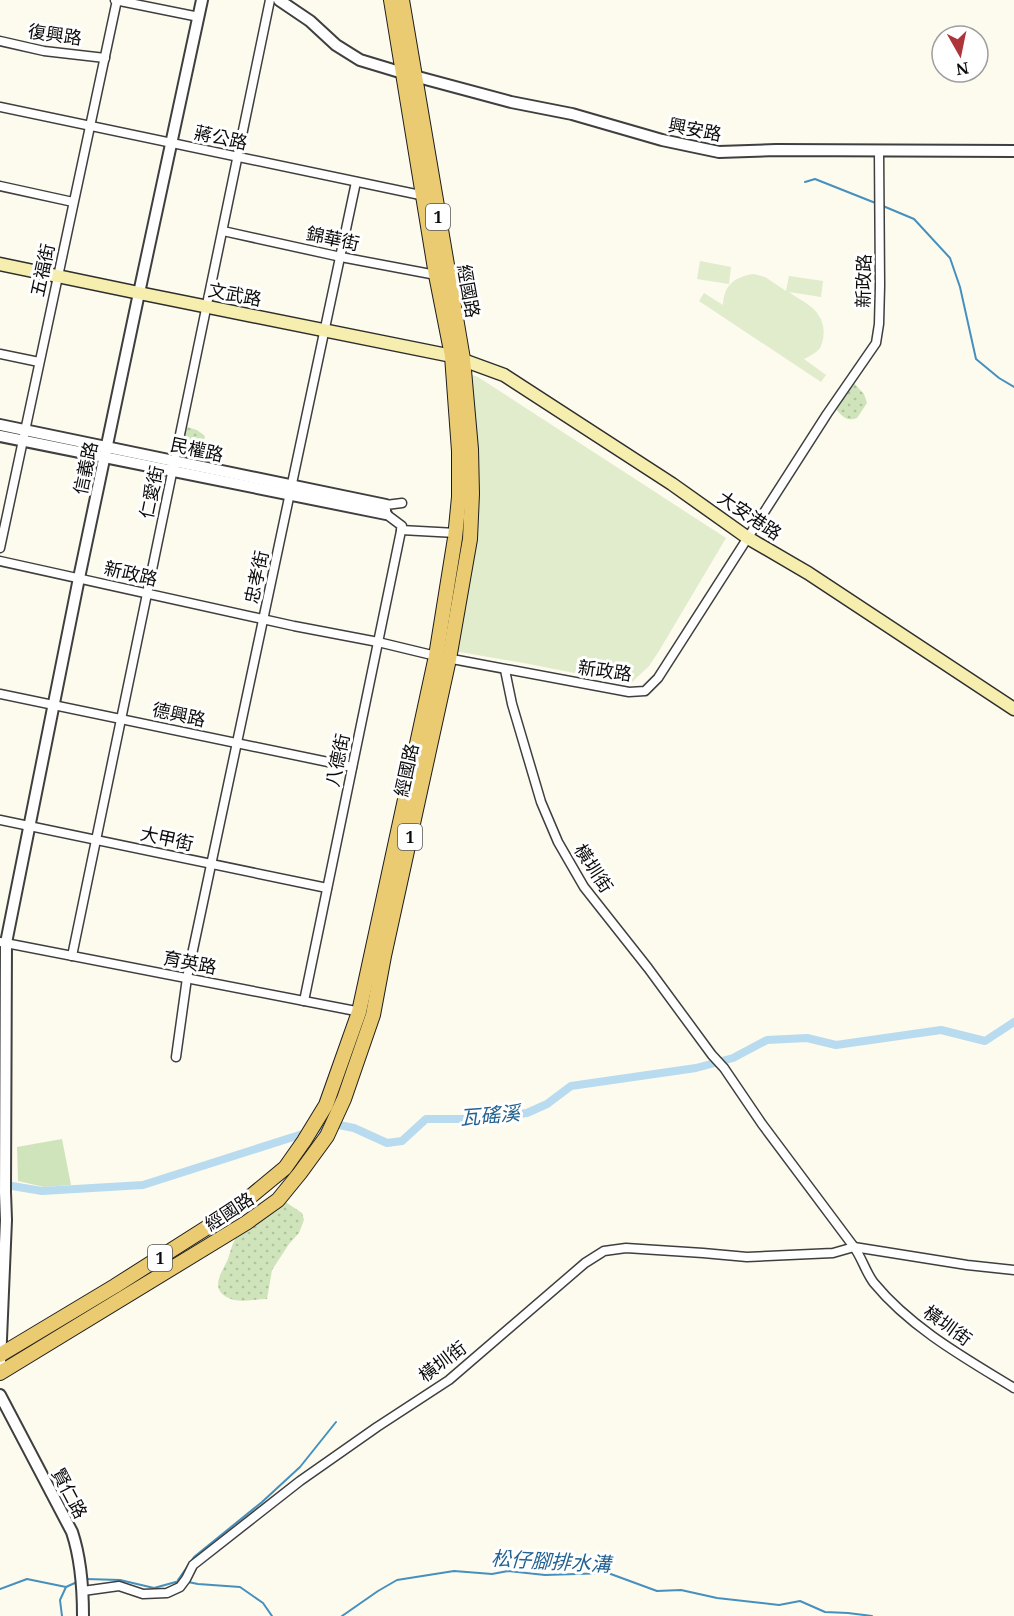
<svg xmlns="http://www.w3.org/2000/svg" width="1014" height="1616" font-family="'Noto Serif','Noto Sans TC',serif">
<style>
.grass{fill:url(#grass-dots)}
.park{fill:#d0e4bb}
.pitch{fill:#e1eccc}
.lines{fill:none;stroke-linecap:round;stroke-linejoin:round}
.stream{stroke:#4690be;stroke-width:2}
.canal{stroke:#b8dbef;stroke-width:8}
.minor-casing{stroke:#3f3f3f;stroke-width:11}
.tertiary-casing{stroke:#3f3f3f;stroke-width:14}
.secondary-casing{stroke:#2e2e2e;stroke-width:15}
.primary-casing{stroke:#1d1d1d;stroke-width:16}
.minor{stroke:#fff;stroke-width:8}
.tertiary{stroke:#fff;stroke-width:10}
.secondary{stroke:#f6eeaf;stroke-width:12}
.primary{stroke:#eacb71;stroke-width:14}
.labels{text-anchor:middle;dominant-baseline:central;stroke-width:6;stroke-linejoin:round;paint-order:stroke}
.shield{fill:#fff;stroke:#555;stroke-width:1.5}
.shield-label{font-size:16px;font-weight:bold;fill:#0c0c0c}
.street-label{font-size:18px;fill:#0c0c0c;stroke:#fff}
.water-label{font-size:20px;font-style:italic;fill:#236290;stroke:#fff}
</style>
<defs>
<pattern id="grass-dots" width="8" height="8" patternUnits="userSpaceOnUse" patternTransform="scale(1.5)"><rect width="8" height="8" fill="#d0e4bb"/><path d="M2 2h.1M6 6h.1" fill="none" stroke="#b1c2a0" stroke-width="1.8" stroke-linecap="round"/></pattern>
</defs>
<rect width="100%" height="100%" fill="#fdfaee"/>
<g class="grass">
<path d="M853 382 864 394 867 403 857 418C846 422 842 416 835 408Z"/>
<path d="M184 426 197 430 205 436 199 462 177 457Z"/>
<path d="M284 1201 302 1213 304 1220 299 1233 289 1244 272 1270 267 1299C256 1299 244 1302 234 1300 207 1292 221 1274 228 1259 231 1250 233 1240 239 1233 245 1224 274 1208 284 1201Z"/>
</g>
<path class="park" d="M62 1139 71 1185 44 1187 18 1181 17 1147Z"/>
<g class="pitch">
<path d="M700 261 731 267 729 284 697 279Z"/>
<path d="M754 274 765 277 786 291 789 276 823 281 821 297 789 292C798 299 813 305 819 316 825 324 825 339 820 348 816 353 810 356 804 359L826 375 821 382 699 301 704 293 723 305C724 285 734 277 754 274Z"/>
<path d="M472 375 478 377 726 538 659 651 649 666 630 684 529 664 454 651 473 560 479 517V462L468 376Z"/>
</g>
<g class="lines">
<g class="stream">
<path d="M805 182 815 179 878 204"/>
<path d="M883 206 914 219 950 258 960 287 976 359 999 378 1014 387"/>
<path d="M86 1579 120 1580 154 1588 183 1580"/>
<path d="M178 1580 194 1557 262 1502 300 1467 336 1422"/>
<path d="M188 1582 198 1584 240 1587 263 1603 272 1616"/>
<path d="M0 1589 27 1579 66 1587 77 1582"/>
<path d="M62 1616 60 1600 66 1587"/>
<path d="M342 1616 378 1591 397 1580 454 1571 492 1574 508 1571 545 1575 608 1573 657 1591 681 1590 717 1598 779 1605 800 1601 825 1612 848 1613 872 1616"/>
</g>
<path class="canal" d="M0 1184 42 1191 143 1185 334 1124 354 1128 387 1143 402 1141 426 1119H467L527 1113 547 1104 571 1086 696 1068 733 1058 767 1040 807 1038 836 1045 941 1030 985 1041 1014 1022"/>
<defs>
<g id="minor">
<path d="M115 0 199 17"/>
<path d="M0 41 44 51 105 58"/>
<path d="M0 107 425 196"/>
<path d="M0 186 73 202"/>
<path d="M223 231 341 257 436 275"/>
<path d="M0 354 39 362"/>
<path d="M401 530 456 533"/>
<path d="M0 548 117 0"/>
<path d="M0 561 294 626 378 642 436 656 629 692 645 691 658 678 827 414 876 343 879 324 880 286 879 151"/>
<path d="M505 670 512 704 541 802 558 842 584 887 648 968 712 1055 724 1068 762 1124 854 1247C862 1258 866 1273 874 1283 911 1328 965 1358 1014 1388"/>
<path d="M0 694 352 767"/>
<path d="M0 820 327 888"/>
<path d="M0 942 361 1012"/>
<path d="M72 956 270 0"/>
<path d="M304 1001 402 526 386 514V505L402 503"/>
<path d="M176 1057 187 978 356 182"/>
<path d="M83 1591 119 1586 143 1594 167 1593 180 1587 186 1579 193 1565 300 1481 377 1427 449 1380 585 1263 604 1251 626 1248 703 1253 747 1257 833 1253 854 1247 967 1265 1014 1270"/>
</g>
<g id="tertiary">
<path d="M279 0 310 21 336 45 360 60 403 73 511 102 572 114 662 140 719 152 776 150 1014 151"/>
<path d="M0 425 386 505"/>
<path d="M0 436 386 514"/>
<path d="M0 1363 6 1220 5 1192 6 943 79 578 139 293 202 0"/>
<path d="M0 1395 72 1532C81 1559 83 1588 83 1616"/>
</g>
<path id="secondary" d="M0 264 139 293 452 356 504 375 672 484 748 538 808 573 1014 709"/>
<g id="primary">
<path d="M0 1355 115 1286 233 1211 285 1168 304 1141 326 1105 359 1012 436 656 455 538 459 497V451L452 356 436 275 391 0"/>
<path d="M0 1373 246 1223 278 1200 300 1173 327 1136 344 1099 373 1015 384 956 449 659 470 539 472 494 471 449 463 359 402 0"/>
</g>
</defs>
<use href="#minor" class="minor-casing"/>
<use href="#tertiary" class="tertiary-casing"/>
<use href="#secondary" class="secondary-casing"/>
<use href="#primary" class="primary-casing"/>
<use href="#minor" class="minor"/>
<use href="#tertiary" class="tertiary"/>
<use href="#secondary" class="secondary"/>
<use href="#primary" class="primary"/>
</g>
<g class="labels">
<g class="shield">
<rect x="426" y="204" width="24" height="26" rx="4.5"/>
<rect x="398" y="824" width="24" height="26" rx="4.5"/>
<rect x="148" y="1245" width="24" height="26" rx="4.5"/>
</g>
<g class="shield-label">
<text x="438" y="217">1</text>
<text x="410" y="837">1</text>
<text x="160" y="1258">1</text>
</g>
<g class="street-label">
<text transform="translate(55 34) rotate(8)">復興路</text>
<text transform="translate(695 129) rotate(11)">興安路</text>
<text transform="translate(221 137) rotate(12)">蔣公路</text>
<text transform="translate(333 238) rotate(12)">錦華街</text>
<text transform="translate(42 270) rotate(-78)">五福街</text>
<text transform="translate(863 281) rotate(-89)">新政路</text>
<text transform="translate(469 291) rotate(80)">經國路</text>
<text transform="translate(235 294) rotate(11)">文武路</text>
<text transform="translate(197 449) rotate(12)">民權路</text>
<text transform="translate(85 468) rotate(-78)">信義路</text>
<text transform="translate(151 492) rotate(-78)">仁愛街</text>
<text transform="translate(750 515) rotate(34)">大安港路</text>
<text transform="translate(131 573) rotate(13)">新政路</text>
<text transform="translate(256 577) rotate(-78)">忠孝街</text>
<text transform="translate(605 670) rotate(8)">新政路</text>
<text transform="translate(179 714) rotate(12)">德興路</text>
<text transform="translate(337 760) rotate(-78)">八德街</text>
<text transform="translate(406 770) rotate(-78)">經國路</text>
<text transform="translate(167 838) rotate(12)">大甲街</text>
<text transform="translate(594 868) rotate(57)">橫圳街</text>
<text transform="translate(190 962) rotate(11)">育英路</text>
<text transform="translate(229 1211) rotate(-33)">經國路</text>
<text transform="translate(948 1325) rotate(36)">橫圳街</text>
<text transform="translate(442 1361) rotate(-37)">橫圳街</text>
<text transform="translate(70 1493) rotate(62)">賢仁路</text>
</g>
<g class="water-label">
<text transform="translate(490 1115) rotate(-5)">瓦磘溪</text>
<text transform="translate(551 1561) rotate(3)">松仔腳排水溝</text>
</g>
</g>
<g transform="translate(960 54) rotate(171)"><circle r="28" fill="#ffffff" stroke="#9e9e9e" stroke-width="1.5"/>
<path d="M0-4.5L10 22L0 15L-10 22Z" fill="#ad343b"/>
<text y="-9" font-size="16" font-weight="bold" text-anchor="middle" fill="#0c0c0c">N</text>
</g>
</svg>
